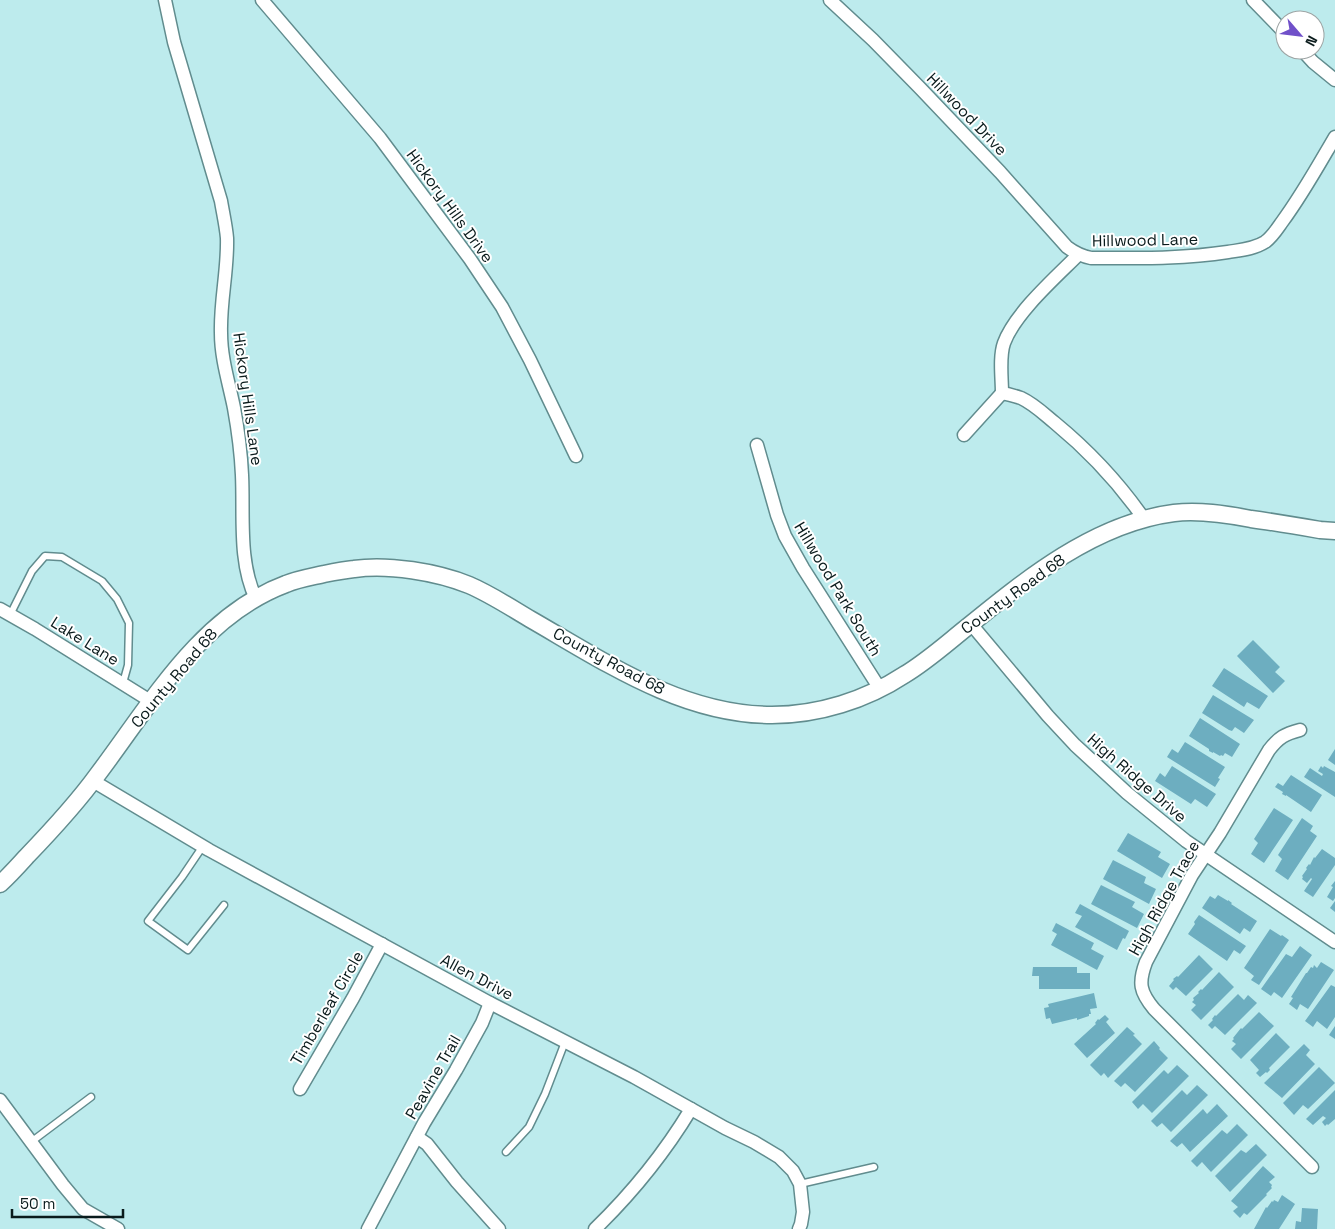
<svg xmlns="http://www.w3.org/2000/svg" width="1335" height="1229" font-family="'Space Grotesk',sans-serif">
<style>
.building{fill:#6daec0}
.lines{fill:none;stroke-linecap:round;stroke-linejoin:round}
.service-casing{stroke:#618c8e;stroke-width:9}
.minor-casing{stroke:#618c8e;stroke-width:15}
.tertiary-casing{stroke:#618c8e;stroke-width:19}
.service{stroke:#fff;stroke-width:6}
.minor{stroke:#fff;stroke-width:12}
.tertiary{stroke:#fff;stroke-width:16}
.labels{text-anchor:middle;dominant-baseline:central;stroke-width:4;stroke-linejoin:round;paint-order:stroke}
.street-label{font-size:16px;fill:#0a1b1c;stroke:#fff}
</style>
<rect width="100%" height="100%" fill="#bdebed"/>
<g class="building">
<path d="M1253 640 1280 667 1275 672 1285 681 1273 693 1237 656Z"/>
<path d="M1224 668 1268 696 1259 709 1247 702 1244 707 1212 686Z"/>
<path d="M1213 695 1254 720 1244 733 1235 727 1232 731 1229 730 1202 713Z"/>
<path d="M1200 718 1240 744 1232 757 1225 753 1223 756 1221 755 1220 756 1213 752V753L1209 751V749L1189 736Z"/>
<path d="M1185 742 1225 767 1218 778 1220 779 1215 787 1167 757 1172 749 1178 753Z"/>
<path d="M1335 749V765L1328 760Z"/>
<path d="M1172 766 1216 794 1207 807 1195 799 1191 804 1155 781 1160 773 1165 777Z"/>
<path d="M1321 766 1323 768 1324 766 1335 772V797L1304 777 1310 768 1322 776 1323 774 1318 771Z"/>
<path d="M1291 775 1322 795 1311 812 1286 795V796L1282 794 1283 792 1275 787 1278 783 1283 786Z"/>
<path d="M1274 808 1293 820 1264 863 1251 854 1258 843 1254 839Z"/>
<path d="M1302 818 1313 826 1310 831 1317 836 1288 880 1275 871 1282 859 1278 855Z"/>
<path d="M1128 833 1161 852 1158 857 1170 864 1162 878 1117 851Z"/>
<path d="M1322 849 1335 858V865L1313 897 1304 891 1312 879 1311 878 1307 883 1302 879 1303 877 1302 876 1307 869 1306 868 1309 864 1310 865 1314 857 1315 858Z"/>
<path d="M1113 860 1146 877 1144 883 1156 889 1149 904 1103 879Z"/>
<path d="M1335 881V898L1333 901 1327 897 1333 887 1331 886Z"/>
<path d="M1101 885 1135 902 1132 907 1144 914 1137 928 1091 904Z"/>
<path d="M1218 895 1228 901V900L1232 903 1231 904 1257 921 1250 932 1244 928 1240 934 1202 908 1210 896 1215 899Z"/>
<path d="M1335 901V912L1330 908Z"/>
<path d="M1080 904 1129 931 1125 939 1123 938 1117 950 1075 927 1082 916 1075 913Z"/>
<path d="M1199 915 1246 946 1240 954 1234 950 1227 961 1188 934 1195 924 1194 922Z"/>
<path d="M1056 923 1094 943 1091 949 1104 956 1097 970 1051 945 1057 934 1052 931Z"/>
<path d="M1270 929 1281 936 1282 935 1289 940 1259 985 1251 980 1254 976 1244 968Z"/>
<path d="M1300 946 1312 955 1282 998 1274 992 1271 996 1261 989 1286 954 1292 957Z"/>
<path d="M1199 955 1213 969 1186 996 1176 987 1173 990 1169 986 1174 980 1173 979 1177 976 1178 977Z"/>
<path d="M1321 962 1334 970 1308 1009 1300 1004 1297 1010 1289 1004 1293 998 1291 997 1306 973H1307L1311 967 1313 968 1314 965 1317 968Z"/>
<path d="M1033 967H1077V973H1090V989H1039V976H1032Z"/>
<path d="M1219 972 1234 987 1201 1020 1191 1010 1196 1005 1192 1002 1194 1000 1193 998 1199 993 1198 992 1201 989 1202 990Z"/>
<path d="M1331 985 1335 987V1017L1327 1029 1317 1021 1313 1027 1305 1021Z"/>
<path d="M1094 993 1097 1008 1090 1009 1091 1014H1089V1016L1077 1020V1018L1052 1024 1050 1018 1046 1019 1044 1008 1049 1007 1048 1004Z"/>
<path d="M1238 994 1244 1000 1248 995 1257 1003 1225 1035 1215 1026 1212 1029 1208 1025 1213 1020 1212 1019 1215 1015 1216 1016Z"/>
<path d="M1259 1012 1274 1026 1241 1059 1231 1049 1236 1044 1232 1041 1234 1039 1233 1038 1241 1028 1242 1029Z"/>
<path d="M1105 1015 1109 1019 1106 1022 1115 1033 1087 1058 1074 1044 1096 1024 1095 1023 1098 1019 1099 1020Z"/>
<path d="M1335 1026V1039L1329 1035Z"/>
<path d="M1127 1027 1135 1034 1133 1035 1142 1044 1108 1078 1104 1073 1101 1076 1090 1065Z"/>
<path d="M1276 1033 1290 1047 1269 1068 1270 1070 1267 1073 1266 1072 1260 1077 1256 1073 1259 1070 1250 1060Z"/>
<path d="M1154 1041 1160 1048 1159 1049 1168 1058 1135 1092 1125 1083 1121 1087 1114 1081Z"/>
<path d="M1304 1044 1310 1050 1306 1055 1315 1064 1282 1098 1264 1083Z"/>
<path d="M1177 1065 1189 1076 1152 1113 1143 1104 1138 1109 1132 1102 1164 1070 1168 1074Z"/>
<path d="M1319 1067 1335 1083 1308 1109 1303 1105 1294 1115 1283 1103Z"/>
<path d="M1197 1085 1208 1095 1171 1132 1162 1123 1157 1127 1151 1121 1182 1090 1187 1095Z"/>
<path d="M1335 1090V1119L1328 1125 1327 1124 1325 1126 1322 1122 1326 1118 1323 1116 1313 1125 1306 1119Z"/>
<path d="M1217 1104 1228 1116 1190 1152 1182 1143 1177 1147 1170 1141 1203 1109 1207 1114Z"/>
<path d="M1237 1124 1248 1135 1211 1172 1202 1162 1197 1167 1191 1161 1222 1130 1227 1134Z"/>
<path d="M1256 1144 1267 1155 1230 1192 1215 1176 1241 1150 1246 1153Z"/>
<path d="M1263 1166 1275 1177 1269 1182 1272 1185 1271 1187 1272 1188 1266 1194 1267 1195 1247 1215 1244 1213 1240 1218 1233 1211 1238 1207 1231 1201Z"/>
<path d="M1282 1195 1295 1204 1279 1229H1254L1266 1207 1267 1208 1272 1201 1273 1202 1274 1200 1278 1202Z"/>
<path d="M1302 1208 1318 1209 1317 1229H1295L1296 1221 1301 1222Z"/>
</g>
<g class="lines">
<defs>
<g id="service">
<path d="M10 615 32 571 45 556 62 557 102 581 117 599 129 623 128 665 123 683"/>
<path d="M203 846 182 877 148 921 188 950 224 905"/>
<path d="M31 1142 91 1097"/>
<path d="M506 1152 529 1127 545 1094 565 1042"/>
<path d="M800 1184 874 1167"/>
</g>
<g id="minor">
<path d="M165 0 174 42 221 201C223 213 226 226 227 238 228 270 220 301 221 333 221 359 229 383 234 408 238 430 241 453 242 475 244 516 238 561 256 599"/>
<path d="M262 0 380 138 470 259 502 307 530 360 576 456"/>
<path d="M830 0 873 40 920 88 1000 172 1067 247C1075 253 1081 256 1091 258 1137 258 1182 259 1228 252 1240 250 1254 249 1265 242 1272 237 1277 229 1282 222 1302 195 1318 166 1335 137"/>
<path d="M1253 0 1285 33"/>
<path d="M1302 50 1313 62 1335 80"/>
<path d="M1002 393C1008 394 1015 396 1021 398 1034 404 1044 414 1055 423 1089 451 1119 483 1144 519"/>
<path d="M1002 393C1002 378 999 357 1004 343 1015 313 1056 277 1078 255"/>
<path d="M964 435 1002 393"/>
<path d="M757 445 777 515 785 536 803 568 880 689"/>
<path d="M0 609 35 629 152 702"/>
<path d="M971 624 1048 716 1075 745 1127 793 1186 841 1335 942"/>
<path d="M1300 730C1285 734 1279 737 1269 750L1220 833 1192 875 1146 962C1138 983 1140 992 1154 1009L1312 1167"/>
<path d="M93 781 209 850 490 1003 634 1077 725 1128 754 1142 779 1157 793 1171 800 1184 803 1212 801 1224 799 1229"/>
<path d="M300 1089 353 998 382 944"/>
<path d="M0 1100 63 1185 83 1209 118 1229"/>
<path d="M417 1137 427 1144 457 1182 499 1229"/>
<path d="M368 1229 424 1123 456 1070 482 1023 490 1003"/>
<path d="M595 1229C631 1194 665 1152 691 1109"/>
</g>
<path id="tertiary" d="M0 884C10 875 18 866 27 856 52 830 77 803 98 774 151 704 200 616 286 584 298 579 311 577 324 574 334 572 344 570 354 569 388 564 437 572 469 585 490 594 510 607 530 619 605 662 682 715 772 715 818 715 866 700 904 675 926 662 946 644 966 628 1026 579 1095 523 1174 513 1199 510 1225 514 1251 519 1274 522 1297 526 1320 530L1335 531"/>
</defs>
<use href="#service" class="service-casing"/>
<use href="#minor" class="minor-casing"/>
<use href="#tertiary" class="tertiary-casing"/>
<use href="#service" class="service"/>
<use href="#minor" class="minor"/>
<use href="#tertiary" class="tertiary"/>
</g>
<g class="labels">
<g class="street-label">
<text transform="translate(967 114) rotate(46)">Hillwood Drive</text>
<text transform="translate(450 206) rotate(54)">Hickory Hills Drive</text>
<text transform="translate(1145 240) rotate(-1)">Hillwood Lane</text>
<text transform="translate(248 399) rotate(82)">Hickory Hills Lane</text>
<text transform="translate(838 589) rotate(59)">Hillwood Park South</text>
<text transform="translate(1013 594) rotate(-36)">County Road 68</text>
<text transform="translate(85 641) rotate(32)">Lake Lane</text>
<text transform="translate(609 661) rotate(28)">County Road 68</text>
<text transform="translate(174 678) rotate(-50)">County Road 68</text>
<text transform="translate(1137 778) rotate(41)">High Ridge Drive</text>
<text transform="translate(1164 898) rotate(-61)">High Ridge Trace</text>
<text transform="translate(477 977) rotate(28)">Allen Drive</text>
<text transform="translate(327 1008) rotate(-60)">Timberleaf Circle</text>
<text transform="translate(433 1077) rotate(-60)">Peavine Trail</text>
</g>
</g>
<g transform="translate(1300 35) rotate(118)"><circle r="24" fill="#ffffff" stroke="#9da4a4"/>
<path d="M0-4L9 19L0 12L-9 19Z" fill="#7050c9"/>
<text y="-8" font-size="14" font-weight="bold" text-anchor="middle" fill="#0a1b1c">N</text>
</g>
<path d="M12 1209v8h111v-8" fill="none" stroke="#0a1b1c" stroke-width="2.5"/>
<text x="20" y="1209" font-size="15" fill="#0a1b1c" stroke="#ffffff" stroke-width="4" paint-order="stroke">50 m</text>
</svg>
